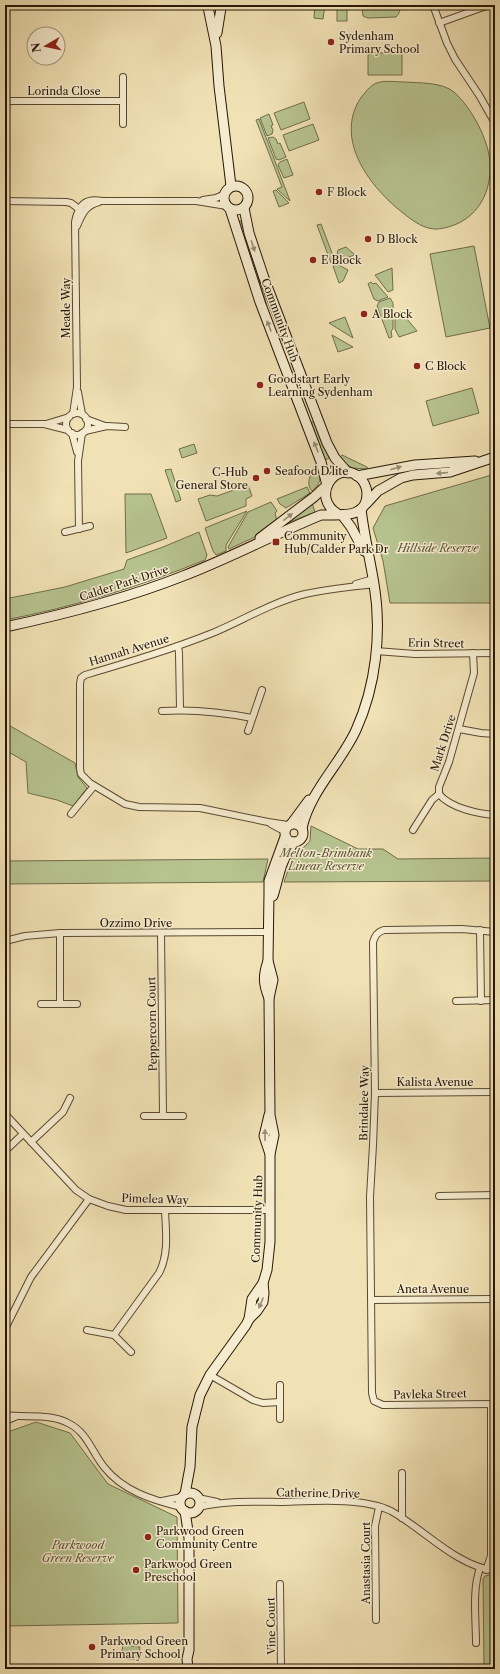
<svg xmlns="http://www.w3.org/2000/svg" width="500" height="1674" font-family="'Libre Caslon Text',serif">
<style>
.green{fill:#b7c490;stroke:#6f6d4b}
.lines{fill:none;stroke-linecap:round;stroke-linejoin:round}
.street-casing{stroke:#5a4932;stroke-width:8}
.secondary-casing{stroke:#271606;stroke-width:11}
.street{stroke:#f6eccf;stroke-width:6}
.secondary{stroke:#f6eccf;stroke-width:9}
.oneway{fill:#998c75}
.poi-dot{fill:#8f2418;stroke:#f6eccf;stroke-width:1.5}
.labels{text-anchor:middle;dominant-baseline:central;stroke-width:3;stroke-linejoin:round;paint-order:stroke}
.poi-label{font-size:11px;fill:#271606;stroke:#f6eccf;text-anchor:start}
.street-label{font-size:11px;fill:#271606;stroke:#f6eccf}
.park-label{font-size:11px;font-style:italic;fill:#595336;stroke:#f6eccf}
</style>
<rect width="100%" height="100%" fill="#f1e2b5"/>
<filter id="stains"><feTurbulence type="fractalNoise" baseFrequency=".005" numOctaves="4"/><feColorMatrix values="0 0 0 0 .2 0 0 0 0 .09 0 0 0 0 .02 0 0 0 .5 -.17"/></filter>
<radialGradient id="worn" r=".72"><stop offset=".6" stop-color="#630" stop-opacity="0"/><stop offset="1" stop-color="#630" stop-opacity=".3"/></radialGradient>
<g class="green">
<path d="M315 5H325L323 19 314 18Z"/>
<rect x="337" y="5" width="10" height="16"/>
<path d="M362 5H400C400 10 400 13 396 17L368 18 363 16Z"/>
<path d="M374 53H402V75H368V55Z"/>
<path d="M404 82C419 83 442 82 454 92 471 107 489 140 490 163 492 197 473 225 438 229 425 230 413 221 403 213 371 188 334 141 360 99 364 94 370 85 377 83 384 80 396 82 404 82Z"/>
<path d="M304 102 310 119 281 130 274 113Z"/>
<path d="M269 114 273 125 271 126 273 130 272 134 267 136 260 118Z"/>
<path d="M259 119 290 201 277 189 282 187 256 120Z"/>
<path d="M313 124 319 140 289 151 283 135Z"/>
<path d="M273 137 276 139 278 144 280 143 286 157 279 160 276 159 268 138Z"/>
<path d="M287 159 293 175 284 178 278 165 280 162Z"/>
<path d="M276 190 289 203 279 207 273 191Z"/>
<path d="M238 221H241L267 306 265 307Z"/>
<path d="M321 224 335 261 331 263 317 225Z"/>
<path d="M474 246 490 328 446 337 430 254Z"/>
<path d="M346 247 355 255 338 261 336 260 338 250Z"/>
<path d="M337 264 348 270 343 281 339 283 333 266Z"/>
<path d="M392 268 393 290 388 292 375 275Z"/>
<path d="M371 282 373 284 376 283 388 297 378 301 374 299 368 284Z"/>
<path d="M390 298 393 303V329L391 331 392 337 389 338 377 306 379 302Z"/>
<path d="M401 312 417 331 399 337 395 329V313Z"/>
<path d="M345 317 353 338 329 323Z"/>
<path d="M332 335 353 347 338 352Z"/>
<path d="M472 388 479 413 433 426 426 401Z"/>
<path d="M315 421 330 457 329 458 325 460 310 423Z"/>
<path d="M194 444 197 453 182 458 179 449Z"/>
<path d="M342 455 367 467 368 469 352 468 342 461 343 460 340 457Z"/>
<path d="M315 465H317C321 476 322 483 312 491 305 483 311 474 315 465Z"/>
<path d="M171 469 181 500 176 502 165 470Z"/>
<path d="M495 474V645H491V603H390L383 561 373 528 385 506Z"/>
<path d="M248 485 252 496 246 499V506L206 521 198 499 210 495 217 496Z"/>
<path d="M307 487 310 493 286 508 280 504 277 499Z"/>
<path d="M125 494H151L167 538 126 553Z"/>
<path d="M271 502 277 511 275 513 277 521 257 536 229 549 228 547 248 512Z"/>
<path d="M312 503 315 512 280 526Z"/>
<path d="M247 511 226 545V551L216 555 213 551 205 528Z"/>
<path d="M199 532 207 555 205 560C141 586 74 607 5 620V599L65 587 124 569 127 560 163 547Z"/>
<path d="M5 723 75 763 78 777 87 788 73 806 57 800 28 793 26 762 5 750Z"/>
<path d="M311 826 358 849H383L398 859 495 858V881L284 882 292 859 310 841Z"/>
<path d="M268 859 263 882 5 884V861Z"/>
<path d="M36 1422 70 1433 108 1484 177 1517 178 1623 5 1626V1433Z"/>
<path d="M489 1575 495 1576V1666H484L483 1579 485 1576Z"/>
<path d="M123 1645 140 1647 138 1660 121 1658Z"/>
</g>
<g class="lines">
<defs>
<g id="street">
<path d="M433 5 447 43 455 59 479 95 495 123"/>
<path d="M439 23 489 5"/>
<path d="M123 77V124"/>
<path d="M5 101H122"/>
<path d="M203 200 216 198 225 194"/>
<path d="M5 201 66 202 71 203 83 212"/>
<path d="M77 226C82 214 86 205 99 202"/>
<path d="M78 392 82 414"/>
<circle cx="77" cy="424" r="11"/>
<path d="M73 414 77 387 75 222C78 205 85 198 102 201H196L227 206"/>
<path d="M86 419 105 426"/>
<path d="M5 424H44L68 430"/>
<path d="M46 424 69 417"/>
<path d="M85 431 107 426 125 427"/>
<path d="M72 433 77 452"/>
<path d="M79 529 78 461 82 433"/>
<path d="M65 532 90 526"/>
<path d="M356 584 373 579"/>
<path d="M178 646 179 653 180 709"/>
<path d="M376 651 415 654 495 653"/>
<path d="M162 711C192 709 222 712 252 718"/>
<path d="M459 729 481 733 495 734"/>
<path d="M248 731 262 690"/>
<path d="M439 794C450 808 479 814 495 815"/>
<path d="M71 814 94 786"/>
<path d="M271 824 284 831"/>
<path d="M288 825 268 822 200 808 139 807 125 804 90 783 81 774 80 769V684L81 678 85 675C129 662 173 649 215 632 245 619 273 602 305 594 328 589 351 587 374 584"/>
<path d="M413 830 432 800 439 794V787L449 762 474 673 473 653"/>
<path d="M480 930 481 1001"/>
<path d="M495 932 462 929 384 930C377 932 375 936 373 942L375 1093 373 1145 370 1197 372 1393 374 1401 383 1405 495 1404"/>
<path d="M60 933V1004"/>
<path d="M161 933 163 1115"/>
<path d="M5 941 25 936 60 933 268 932"/>
<path d="M456 1001 495 1000"/>
<path d="M41 1004H77"/>
<path d="M375 1093 495 1092"/>
<path d="M5 1114 76 1190 89 1199 108 1206 126 1210H270"/>
<path d="M144 1116H183"/>
<path d="M31 1142 63 1112 70 1098"/>
<path d="M5 1151 23 1134"/>
<path d="M439 1196 495 1195"/>
<path d="M372 1300 495 1299"/>
<path d="M5 1329 31 1277 89 1199"/>
<path d="M87 1330 114 1335 131 1352"/>
<path d="M114 1335 159 1273C169 1254 166 1232 165 1211"/>
<path d="M210 1375 253 1400 263 1403 280 1402"/>
<path d="M5 1415C26 1418 49 1413 68 1423 87 1432 92 1452 104 1467 123 1491 152 1500 181 1507"/>
<path d="M280 1419V1385"/>
<path d="M5 1421 15 1417"/>
<path d="M402 1473V1518"/>
<path d="M198 1498 217 1502"/>
<path d="M162 1501 182 1497"/>
<path d="M199 1507C226 1500 255 1502 283 1502 313 1501 364 1497 391 1511 425 1530 455 1565 495 1571"/>
<path d="M486 1570 491 1556V1404"/>
<path d="M280 1584 281 1669"/>
<path d="M376 1620 375 1526 379 1507"/>
<path d="M476 1643C476 1619 472 1590 480 1568"/>
</g>
<g id="secondary">
<path d="M208 7 216 46 219 86 231 186"/>
<path d="M217 33 221 8"/>
<circle cx="236" cy="198" r="12"/>
<path d="M244 208 249 233 264 278 327 443 335 458 348 473"/>
<path d="M230 209 260 302 321 462 327 485"/>
<path d="M357 476 415 465 475 461"/>
<path d="M366 504 378 491 401 478 413 475 450 472 495 457"/>
<path d="M342 515 351 527 364 551"/>
<path d="M260 538 314 497 327 485"/>
<path d="M5 627C66 614 125 599 183 576 230 558 275 534 321 515 338 514 367 520 367 494 367 487 363 480 358 476 335 460 310 497 338 514"/>
<path d="M292 823 309 800"/>
<circle cx="294" cy="833" r="9"/>
<path d="M302 828C310 791 341 763 356 730 376 686 382 632 374 584 370 559 364 535 361 509"/>
<path d="M273 896C280 873 280 862 294 842"/>
<path d="M268 961C263 975 263 984 269 998"/>
<path d="M269 1115 264 1136 270 1154"/>
<path d="M249 1319 257 1311 263 1302 264 1293 263 1283 267 1270 270 1242V1154L274 1135 270 1115 269 998 273 980 268 961 269 893V881L285 837"/>
<circle cx="190" cy="1503" r="10"/>
<path d="M185 1494 190 1467 192 1427 200 1395 210 1375 246 1325 249 1319 252 1299 263 1283"/>
<path d="M185 1511 189 1538V1650L187 1659 188 1669"/>
</g>
</defs>
<use href="#street" class="street-casing"/>
<use href="#secondary" class="secondary-casing"/>
<use href="#street" class="street"/>
<use href="#secondary" class="secondary"/>
</g>
<defs><path id="oneway-solid" d="M-6-.8H1V-3.2L6.5 0L1 3.2V.8H-6Z"/></defs>
<g class="oneway">
<use href="#oneway-solid" transform="translate(253 246) rotate(72)"/>
<use href="#oneway-solid" transform="translate(269 326) rotate(-111)"/>
<use href="#oneway-solid" transform="translate(316 447) rotate(-112)"/>
<use href="#oneway-solid" transform="translate(396 468) rotate(-16)"/>
<use href="#oneway-solid" transform="translate(442 473) rotate(175)"/>
<use href="#oneway-solid" transform="translate(288 517) rotate(-38)"/>
<use href="#oneway-solid" transform="translate(265 1135) rotate(-90)"/>
<use href="#oneway-solid" transform="translate(261 1303) rotate(113)"/>
</g>
<g class="poi-dot">
<circle cx="331" cy="42" r="4"/>
<circle cx="319" cy="192" r="4"/>
<circle cx="368" cy="239" r="4"/>
<circle cx="313" cy="260" r="4"/>
<circle cx="364" cy="314" r="4"/>
<circle cx="417" cy="366" r="4"/>
<circle cx="260" cy="385" r="4"/>
<circle cx="267" cy="471" r="4"/>
<circle cx="256" cy="478" r="4"/>
<rect x="272" y="538" width="8" height="8" rx="2"/>
<circle cx="148" cy="1537" r="4"/>
<circle cx="136" cy="1570" r="4"/>
<circle cx="92" cy="1647" r="4"/>
</g>
<g class="labels">
<g class="poi-label">
<text x="339" y="36">Sydenham<tspan x="339" dy="13">Primary School</tspan></text>
<text x="327" y="192">F Block</text>
<text x="376" y="239">D Block</text>
<text x="321" y="260">E Block</text>
<text x="372" y="314">A Block</text>
<text x="425" y="366">C Block</text>
<text x="268" y="379">Goodstart Early<tspan x="268" dy="13">Learning Sydenham</tspan></text>
<text x="275" y="471">Seafood D'lite</text>
<text x="248" y="472" text-anchor="end">C-Hub<tspan x="248" dy="13">General Store</tspan></text>
<text x="284" y="536">Community<tspan x="284" dy="13">Hub/Calder Park Dr</tspan></text>
<text x="156" y="1531">Parkwood Green<tspan x="156" dy="13">Community Centre</tspan></text>
<text x="144" y="1564">Parkwood Green<tspan x="144" dy="13">Preschool</tspan></text>
<text x="100" y="1641">Parkwood Green<tspan x="100" dy="13">Primary School</tspan></text>
</g>
<g class="street-label">
<text x="64" y="91">Lorinda Close</text>
<text transform="translate(66 308) rotate(-90)">Meade Way</text>
<text transform="translate(280 320) rotate(70)">Community Hub</text>
<text transform="translate(124 583) rotate(-18)">Calder Park Drive</text>
<text transform="translate(436 643) rotate(1)">Erin Street</text>
<text transform="translate(129 650) rotate(-17)">Hannah Avenue</text>
<text transform="translate(443 743) rotate(-72)">Mark Drive</text>
<text x="136" y="923">Ozzimo Drive</text>
<text transform="translate(152 1024) rotate(-91)">Peppercorn Court</text>
<text x="435" y="1082">Kalista Avenue</text>
<text transform="translate(364 1103) rotate(-89)">Brindalee Way</text>
<text transform="translate(155 1199) rotate(2)">Pimelea Way</text>
<text transform="translate(257 1219) rotate(-88)">Community Hub</text>
<text x="433" y="1289">Aneta Avenue</text>
<text transform="translate(430 1394) rotate(-1)">Pavleka Street</text>
<text transform="translate(318 1493) rotate(1)">Catherine Drive</text>
<text transform="translate(366 1563) rotate(-90)">Anastasia Court</text>
<text transform="translate(271 1626) rotate(-91)">Vine Court</text>
</g>
<g class="park-label">
<text x="438" y="548">Hillside Reserve</text>
<text x="326" y="853">Melton-Brimbank<tspan x="326" dy="13">Linear Reserve</tspan></text>
<text x="78" y="1545">Parkwood<tspan x="78" dy="13">Green Reserve</tspan></text>
</g>
</g>
<rect width="500" height="1674" fill="none" stroke="#f1e2b5" stroke-width="20"/>
<rect x="6" y="6" width="488" height="1662" fill="none" stroke="#271606" stroke-width="2"/>
<rect x="10" y="10" width="480" height="1654" fill="none" stroke="#271606"/>
<g transform="translate(46 46) rotate(261)"><circle r="19" fill="#f6eccf" stroke="#a3967f"/>
<path d="M0-3L7 15L0 10L-7 15Z" fill="#8f2418"/>
<text y="-6" font-size="11" font-weight="bold" text-anchor="middle" fill="#271606">N</text>
</g>
<rect width="100%" height="100%" filter="url(#stains)"/>
<rect width="100%" height="100%" fill="url(#worn)"/>
</svg>
